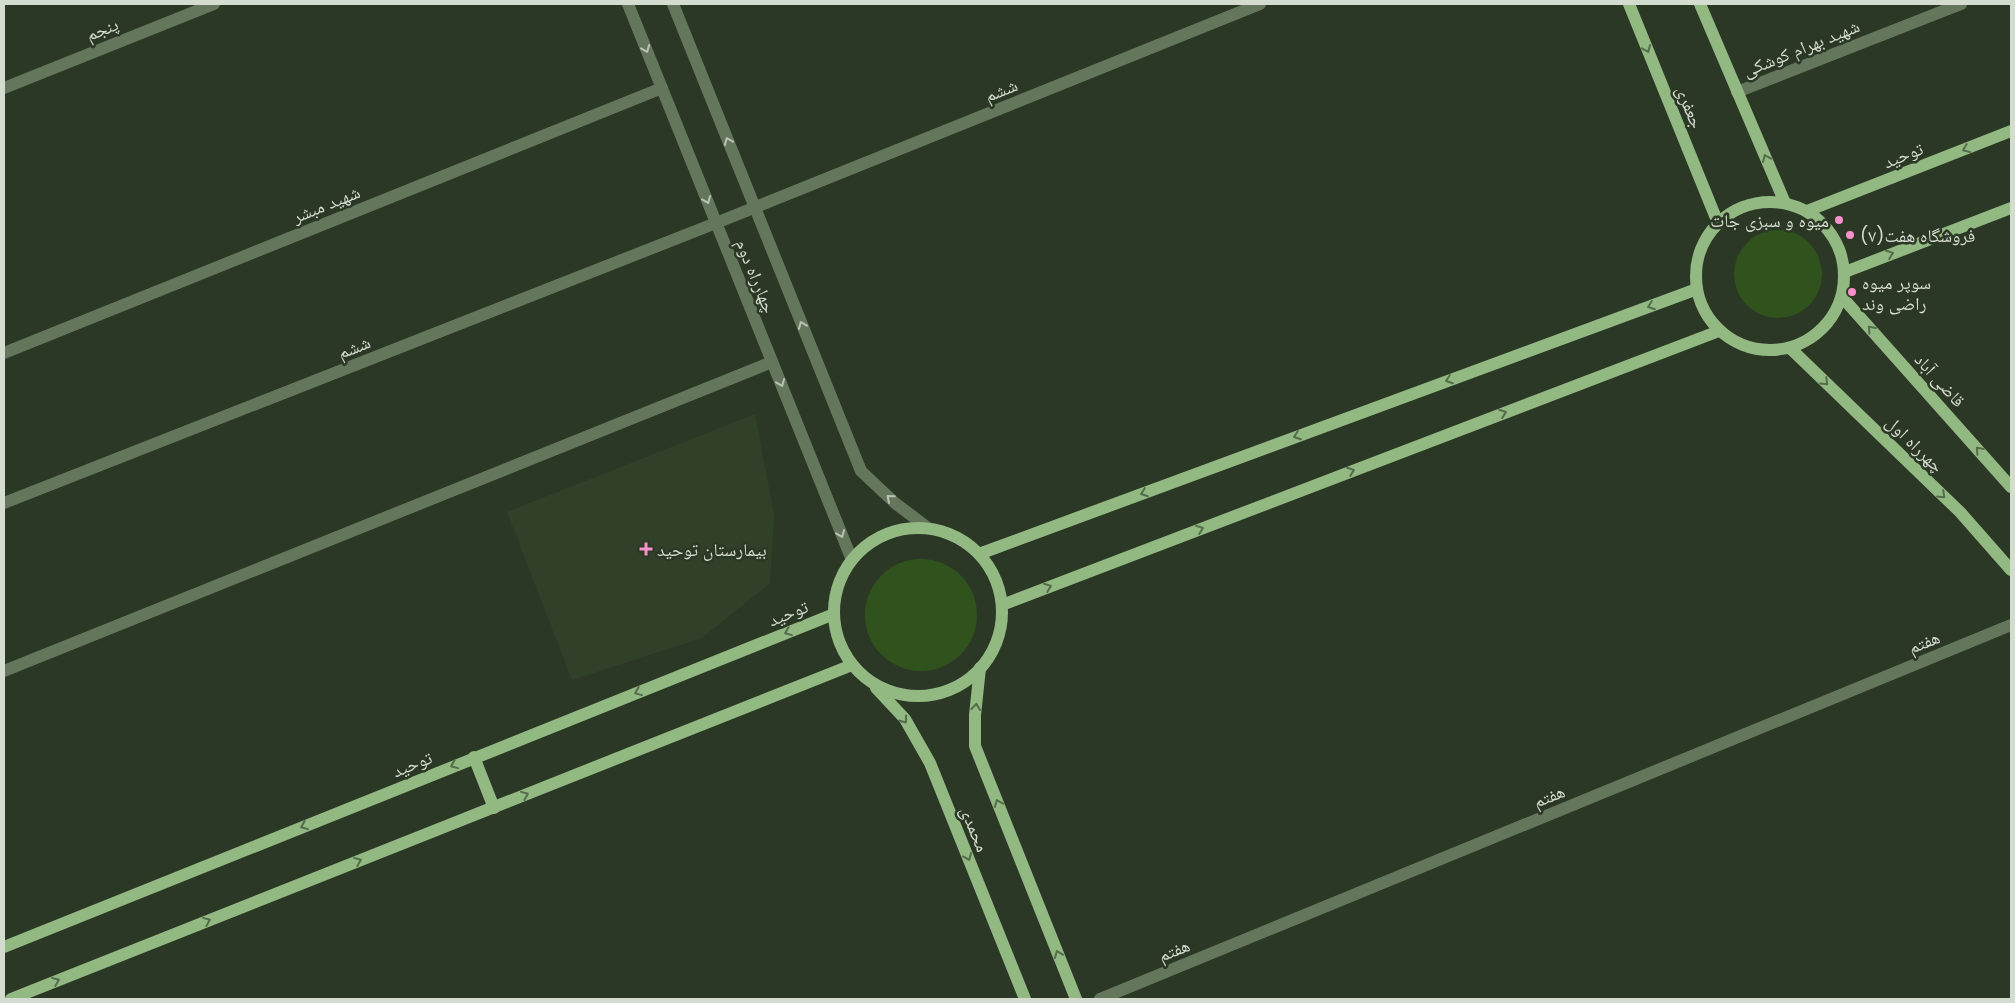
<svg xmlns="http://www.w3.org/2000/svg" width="2015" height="1003" font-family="Poppins,'Noto Naskh Arabic',sans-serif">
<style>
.built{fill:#314129}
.green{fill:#30531d}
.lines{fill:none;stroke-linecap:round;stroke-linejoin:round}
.minor{stroke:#64775c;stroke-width:12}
.major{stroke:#93b982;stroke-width:12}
.oneway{stroke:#b8c3b3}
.oneway2{stroke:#556c4b}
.poi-dot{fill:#f990ca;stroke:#2c3826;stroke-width:2}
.labels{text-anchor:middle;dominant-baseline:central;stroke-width:5;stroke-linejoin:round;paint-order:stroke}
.street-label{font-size:18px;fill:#d4dcd0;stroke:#2c3826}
.poi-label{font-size:18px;fill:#d4dcd0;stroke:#2c3826;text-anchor:start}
</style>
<rect width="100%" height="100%" fill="#2c3826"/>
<path class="built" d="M755 414 774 515 770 583 702 638 572 680 507 512Z"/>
<g class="green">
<circle cx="1778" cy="274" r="44"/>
<circle cx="921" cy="615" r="56"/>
</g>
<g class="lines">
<g class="minor">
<path d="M628 4 852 560"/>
<path d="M673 4 861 471 895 503 928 528"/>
<path d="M4 88 214 4"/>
<path d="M1737 92 1961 4"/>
<path d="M4 353 662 88"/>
<path d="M4 503 716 223 1260 4"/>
<path d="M4 671 772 362"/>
<path d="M1100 999 2011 625"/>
</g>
<g class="major">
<path d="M1629 4 1718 223"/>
<path d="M1700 4 1785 203"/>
<circle cx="1770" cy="276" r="74"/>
<path d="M1807 211 2011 131"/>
<path d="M1845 272 2011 208"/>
<path d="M1842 297 2011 487"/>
<path d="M1790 348 1960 512 2011 570"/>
<circle cx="918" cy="612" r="84"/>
<path d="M979 554 1697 289"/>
<path d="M1002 605 1719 331"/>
<path d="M980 668 975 715V746L1076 999"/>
<path d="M876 688 905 719 930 763 1025 999"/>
<path d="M474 757 494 808"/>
<path d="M4 947 834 614"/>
<path d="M11 999 852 665"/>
</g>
</g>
<defs><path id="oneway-chevron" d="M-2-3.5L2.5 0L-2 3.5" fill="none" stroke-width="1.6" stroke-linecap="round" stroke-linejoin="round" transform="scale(1.25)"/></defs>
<g class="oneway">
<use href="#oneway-chevron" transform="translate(646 49) rotate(68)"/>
<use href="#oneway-chevron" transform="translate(728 141) rotate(-112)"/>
<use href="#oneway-chevron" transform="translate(707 200) rotate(68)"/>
<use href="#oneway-chevron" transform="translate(802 325) rotate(-112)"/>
<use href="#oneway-chevron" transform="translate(781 383) rotate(68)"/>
<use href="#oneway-chevron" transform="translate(890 498) rotate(-139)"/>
<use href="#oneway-chevron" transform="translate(841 534) rotate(68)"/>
</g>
<g class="oneway2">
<use href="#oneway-chevron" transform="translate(1647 49) rotate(68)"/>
<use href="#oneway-chevron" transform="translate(1966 149) rotate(158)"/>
<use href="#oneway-chevron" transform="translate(1766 158) rotate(-113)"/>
<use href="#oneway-chevron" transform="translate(1890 254) rotate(-21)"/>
<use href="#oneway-chevron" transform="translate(1651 306) rotate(160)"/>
<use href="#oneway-chevron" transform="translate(1871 329) rotate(-132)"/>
<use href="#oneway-chevron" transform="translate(1449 380) rotate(160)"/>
<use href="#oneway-chevron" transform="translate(1825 382) rotate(44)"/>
<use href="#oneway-chevron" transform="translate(1503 413) rotate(-21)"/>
<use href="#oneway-chevron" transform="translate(1297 436) rotate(160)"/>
<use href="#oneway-chevron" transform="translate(1979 450) rotate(-132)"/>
<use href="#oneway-chevron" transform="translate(1351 471) rotate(-21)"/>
<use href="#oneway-chevron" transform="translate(1144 493) rotate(160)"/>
<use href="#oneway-chevron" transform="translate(1942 495) rotate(44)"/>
<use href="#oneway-chevron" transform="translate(1200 529) rotate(-21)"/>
<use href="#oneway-chevron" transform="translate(1048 587) rotate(-21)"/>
<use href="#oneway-chevron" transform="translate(788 632) rotate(158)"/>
<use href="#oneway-chevron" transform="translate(638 692) rotate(158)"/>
<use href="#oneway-chevron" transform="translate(976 707) rotate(-84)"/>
<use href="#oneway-chevron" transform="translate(904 720) rotate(54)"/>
<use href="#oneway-chevron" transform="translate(454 765) rotate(158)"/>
<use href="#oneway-chevron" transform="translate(525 795) rotate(-22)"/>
<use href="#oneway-chevron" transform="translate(998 803) rotate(-112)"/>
<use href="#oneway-chevron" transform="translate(304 826) rotate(158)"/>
<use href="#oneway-chevron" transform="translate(968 857) rotate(68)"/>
<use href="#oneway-chevron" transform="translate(358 861) rotate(-22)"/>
<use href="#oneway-chevron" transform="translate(207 921) rotate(-22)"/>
<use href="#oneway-chevron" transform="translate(1058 954) rotate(-112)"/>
<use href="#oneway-chevron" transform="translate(56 981) rotate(-22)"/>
</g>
<g class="poi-dot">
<circle cx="1839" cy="220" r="5"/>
<circle cx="1850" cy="235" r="5"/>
<circle cx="1852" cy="292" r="5"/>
<path d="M643.5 541.5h5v5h5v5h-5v5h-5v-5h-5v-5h5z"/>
</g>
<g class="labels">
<g class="street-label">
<text transform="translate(102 29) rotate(-22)">پنجم</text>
<text transform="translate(1801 48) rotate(-22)">شهید بهرام کوشکی</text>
<text transform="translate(1001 90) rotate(-22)">ششم</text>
<text transform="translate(1690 107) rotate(68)">جعفری</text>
<text transform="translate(1903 155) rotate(-22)">توحید</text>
<text transform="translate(326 204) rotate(-22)">شهید مبشر</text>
<text transform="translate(756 276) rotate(68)">چهارراه دوم</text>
<text transform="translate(354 347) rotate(-21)">ششم</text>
<text transform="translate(1940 380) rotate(48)">قاضی آباد</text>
<text transform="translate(1915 444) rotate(44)">چهرراه اول</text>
<text transform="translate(788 613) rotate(-22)">توحید</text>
<text transform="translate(1924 642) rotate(-22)">هفتم</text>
<text transform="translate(412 764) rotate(-22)">توحید</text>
<text transform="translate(1549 796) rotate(-22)">هفتم</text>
<text transform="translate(975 829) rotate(68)">محمدی</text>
<text transform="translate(1174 950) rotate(-22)">هفتم</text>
</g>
<g class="poi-label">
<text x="1829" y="220" text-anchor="end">میوه و سبزی جات</text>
<text x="1860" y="235">فروشگاه هفت(۷)</text>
<text x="1862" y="282">سوپر میوه<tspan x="1862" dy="21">راضی وند</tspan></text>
<text x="657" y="549">بیمارستان توحید</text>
</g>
</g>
<rect width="2015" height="1003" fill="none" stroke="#d4dcd0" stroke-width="10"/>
</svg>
